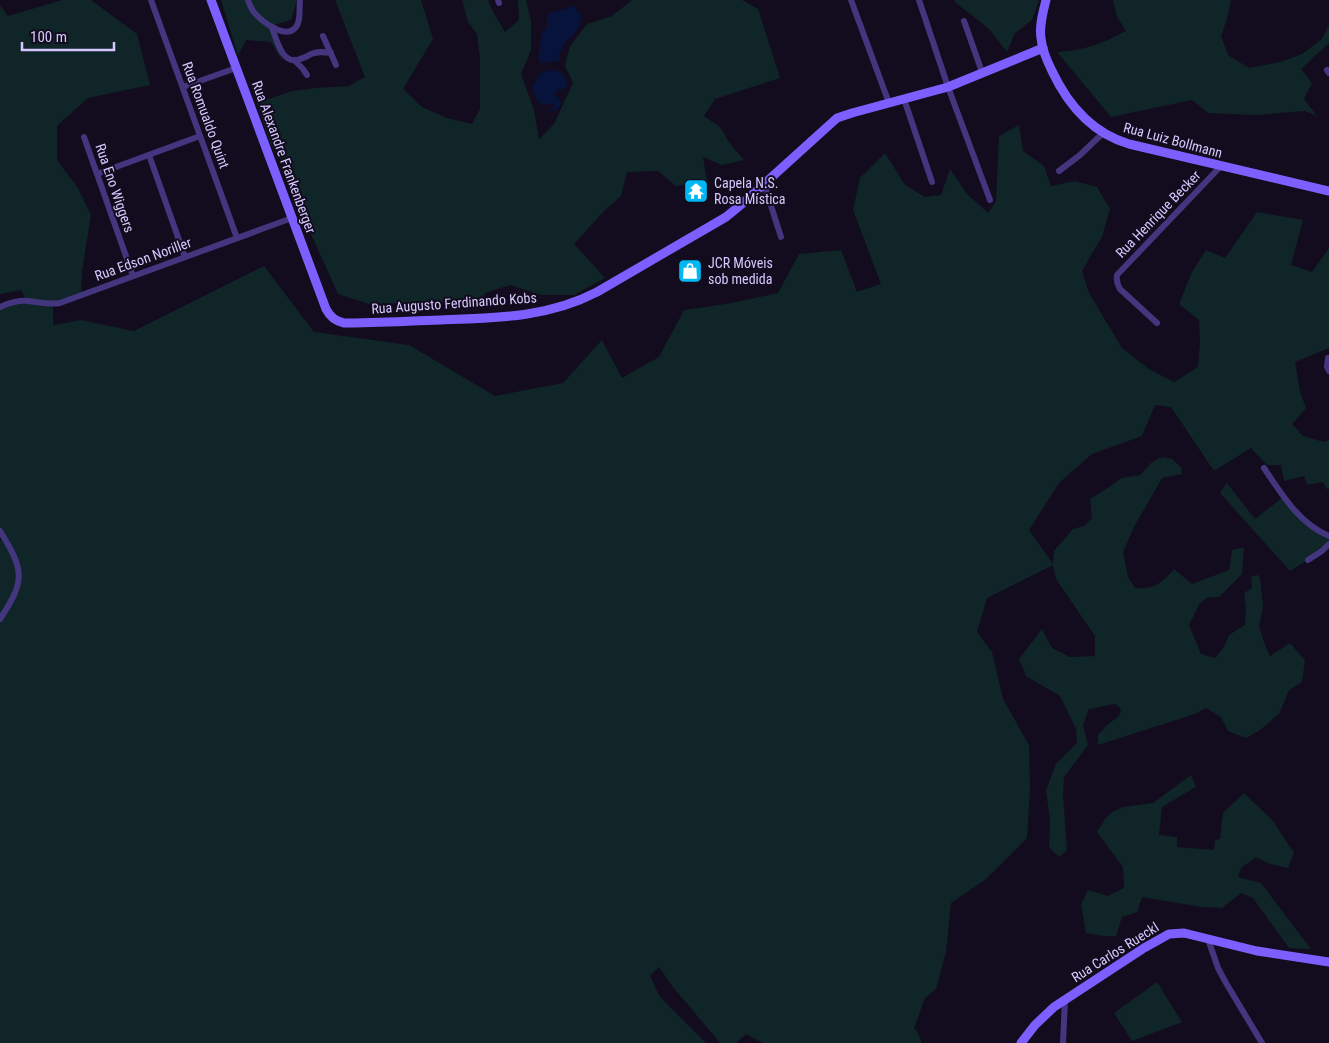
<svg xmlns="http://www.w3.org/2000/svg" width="1329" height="1043" font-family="'Roboto Condensed',sans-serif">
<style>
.green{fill:#0f2528}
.water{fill:#08133b}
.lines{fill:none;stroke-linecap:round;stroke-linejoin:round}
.street{stroke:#43367e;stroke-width:6}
.secondary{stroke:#7c60ff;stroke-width:9}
.labels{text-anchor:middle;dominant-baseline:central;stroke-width:4;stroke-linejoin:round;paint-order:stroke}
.street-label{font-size:14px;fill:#d7c9ff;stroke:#120c1e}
.poi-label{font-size:14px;fill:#d7c9ff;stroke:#120c1e;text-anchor:start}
</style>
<rect width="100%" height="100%" fill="#120c1e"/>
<g class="green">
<path d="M62 0H91L137 34 150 85 88 98 57 126V160L78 188 91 215 82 271 81 295 53 304V325L81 320 134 331 264 266 314 332 409 345 495 396 563 383 602 340 622 378 659 357 684 310 732 303 778 293 799 254 841 250 857 292 881 284 853 210 860 178 885 153 905 185 925 197 941 195 950 169 967 194 988 213 996 201 999 136 1019 125 1023 151 1044 166 1051 186 1075 181 1097 187 1110 209 1102 237 1091 255 1082 271 1089 293 1122 348 1149 369 1174 382 1198 367 1200 343 1199 320 1179 304 1192 272 1206 250 1225 258 1257 212 1303 220 1291 265 1312 272 1329 248V348L1295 362 1300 392 1306 408 1292 424 1303 436 1324 442 1329 440V489H1327L1323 482 1307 485 1304 476 1284 481 1281 465H1267L1251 448 1214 471 1171 407 1155 405 1142 436 1092 454 1059 483 1029 530 1053 564 1054 551 1073 529 1084 526 1092 518 1090 499 1111 486 1121 478 1140 475 1151 463 1162 457 1172 459 1181 467 1182 474 1162 478 1134 527 1123 552 1128 577 1135 588C1154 590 1162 583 1174 569L1192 584 1229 570 1232 550 1244 547 1242 574 1219 597 1207 598 1200 603 1189 625 1201 654 1215 658 1224 647 1229 635 1245 625 1246 608 1244 593 1252 588 1251 577 1258 575 1260 578 1263 607 1259 626 1266 648 1270 656 1290 643 1305 660 1302 682 1289 690 1279 714 1260 730 1246 738 1228 731 1221 717 1206 708 1195 714 1098 745V735L1107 725 1119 716 1121 709 1115 704 1089 709 1083 725 1088 745 1064 777 1063 795 1067 850 1059 857 1049 847 1050 821 1046 790 1056 764 1077 743 1076 729 1060 696 1026 676 1019 659 1042 629 1052 648 1070 657 1095 656V636L1056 579 1053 565 987 598 977 632 992 652 1003 699 1029 745 1030 789 1027 838 986 879 951 903 946 952 936 989 925 998 914 1028 919 1035 922 1043H763L746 1034 736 1043H720L673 987 659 967 650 976 660 997 706 1043H0V540L5 541 0 531V307L27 301 21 290 0 294V5L8 16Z"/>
<path d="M221 0H297L291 20 271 26 283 63 271 42 246 40 238 56Z"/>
<path d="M335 0H421L433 39 403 89 422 107 447 118 472 124 480 109V58L477 34 468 22 462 0H488L492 10 505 32 519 20 518 0H526L531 21V50L521 74 534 110 539 139 554 124 573 83 565 66 570 46 587 24 612 16 632 0H742L758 9 780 78 715 99 704 116 720 127 729 142 744 160 722 165 703 157 707 182 676 186 658 171 627 172 621 196 603 212 574 244 605 278 574 295H541L510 285 485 293 478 308 437 302 369 304 338 294 311 234 286 169 270 143 257 103 292 91 315 88 349 86 365 77Z"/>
<path d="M955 0H1039L1032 20 1015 33 1007 52 989 29 955 2Z"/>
<path d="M1113 0H1231L1228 15 1221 37 1229 56 1249 68 1280 62 1302 54 1322 39 1329 25V43L1301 69 1312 83 1304 99 1317 116 1305 111 1255 115 1208 113 1192 100 1111 117 1057 52C1086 50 1101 44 1126 31L1117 17Z"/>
<path d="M1227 483 1255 519 1283 497 1302 518 1329 536V544L1322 551 1290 571 1220 493Z"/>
<path d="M1191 775 1196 787 1162 807 1159 835 1177 837V847L1214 850 1215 840 1220 839 1223 813 1244 793 1273 821 1294 853 1288 868 1270 864 1256 857 1241 868 1238 877 1261 883 1311 949 1289 948 1253 898 1241 893 1222 908 1202 907 1142 897 1137 912 1122 917 1116 936H1103L1086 933 1081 905 1088 890 1108 896 1124 888 1123 867 1097 832 1105 819 1112 812 1123 807 1153 803Z"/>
<path d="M1157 982 1182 1022 1132 1041 1114 1013Z"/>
</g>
<g class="water">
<path d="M575 6 582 18C580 21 579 26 577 30 569 42 558 44 560 61L539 63C538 52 541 43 542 32L547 29V16L552 12Z"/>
<path d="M553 70C562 71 567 78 567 87L556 91 555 94 562 103 557 110 546 113 554 107V104C538 106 537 102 532 88 534 82 538 79 540 73Z"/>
</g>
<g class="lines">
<g class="street">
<path d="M151 0 237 238"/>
<path d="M248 0C249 4 251 7 253 11 260 20 286 41 296 27 301 21 299 8 300 0"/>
<path d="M498 0 499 3"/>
<path d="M851 0 889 103"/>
<path d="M919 0 948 87 990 200"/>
<path d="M964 21 982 72"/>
<path d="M272 28C277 40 282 66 300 59 304 58 308 56 311 54 318 51 324 52 331 53"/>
<path d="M323 36 336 65"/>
<path d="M295 61 303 69 307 75"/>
<path d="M1327 70 1329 73"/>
<path d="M183 87 236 68"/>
<path d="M904 99 932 182"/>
<path d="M84 137 133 276"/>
<path d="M149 155 185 257"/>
<path d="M1059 171 1080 155 1103 133"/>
<path d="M97 174 200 136"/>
<path d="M764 184 781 237"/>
<path d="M0 307C9 303 18 300 28 301 39 302 49 305 60 303L292 218"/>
<path d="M1157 323 1120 289C1117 284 1116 281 1117 275L1221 166"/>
<path d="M1328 358 1327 367 1329 371"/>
<path d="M1264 468C1281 493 1299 524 1329 536"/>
<path d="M0 531C24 570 26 580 0 619"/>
<path d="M1308 560 1322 551 1329 544"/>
<path d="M1208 939 1218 968 1226 983 1262 1043"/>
<path d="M1063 1043 1065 1000"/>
</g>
<g class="secondary">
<path d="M211 0 326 309C330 317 335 321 344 323 376 323 408 321 440 320 495 318 547 318 597 292L726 217 743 203 837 118 852 113 948 87 1043 48"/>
<path d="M1046 0C1043 12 1039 26 1041 38 1042 50 1047 61 1052 71 1068 105 1092 133 1129 144L1329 191"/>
<path d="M1021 1043 1035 1025 1054 1007 1144 948 1169 934 1184 933 1257 951 1329 962"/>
</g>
</g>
<defs>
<symbol id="temple-square" viewBox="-11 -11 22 22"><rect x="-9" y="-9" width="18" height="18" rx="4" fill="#00b7f4" stroke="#120c1e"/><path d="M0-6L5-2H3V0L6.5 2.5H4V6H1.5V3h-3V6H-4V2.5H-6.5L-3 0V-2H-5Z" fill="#fff"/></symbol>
<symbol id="shop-square" viewBox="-11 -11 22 22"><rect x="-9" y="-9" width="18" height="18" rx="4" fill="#00b7f4" stroke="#120c1e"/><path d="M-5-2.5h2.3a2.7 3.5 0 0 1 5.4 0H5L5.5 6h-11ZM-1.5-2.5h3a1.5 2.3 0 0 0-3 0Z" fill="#fff"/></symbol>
</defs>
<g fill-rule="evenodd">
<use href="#temple-square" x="682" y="177" width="28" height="28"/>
<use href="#shop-square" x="676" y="257" width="28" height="28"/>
</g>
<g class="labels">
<g class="street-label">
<text transform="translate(206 115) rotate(70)">Rua Romualdo Quint</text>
<text transform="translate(1173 140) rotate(15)">Rua Luiz Bollmann</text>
<text transform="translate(284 157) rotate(70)">Rua Alexandre Frankenberger</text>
<text transform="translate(115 188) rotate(71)">Rua Eno Wiggers</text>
<text transform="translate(1158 214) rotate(-46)">Rua Henrique Becker</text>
<text transform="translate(143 259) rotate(-20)">Rua Edson Noriller</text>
<text transform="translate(454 303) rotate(-4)">Rua Augusto Ferdinando Kobs</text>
<text transform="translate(1115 952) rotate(-32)">Rua Carlos Rueckl</text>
</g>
<g class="poi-label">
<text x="714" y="183">Capela N.S.<tspan x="714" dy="16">Rosa Mística</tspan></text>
<text x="708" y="263">JCR Móveis<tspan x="708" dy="16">sob medida</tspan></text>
</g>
</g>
<path d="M22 42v8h92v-8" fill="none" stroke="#d7c9ff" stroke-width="2.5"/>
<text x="30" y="42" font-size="15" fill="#d7c9ff" stroke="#120c1e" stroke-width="4" paint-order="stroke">100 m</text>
</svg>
